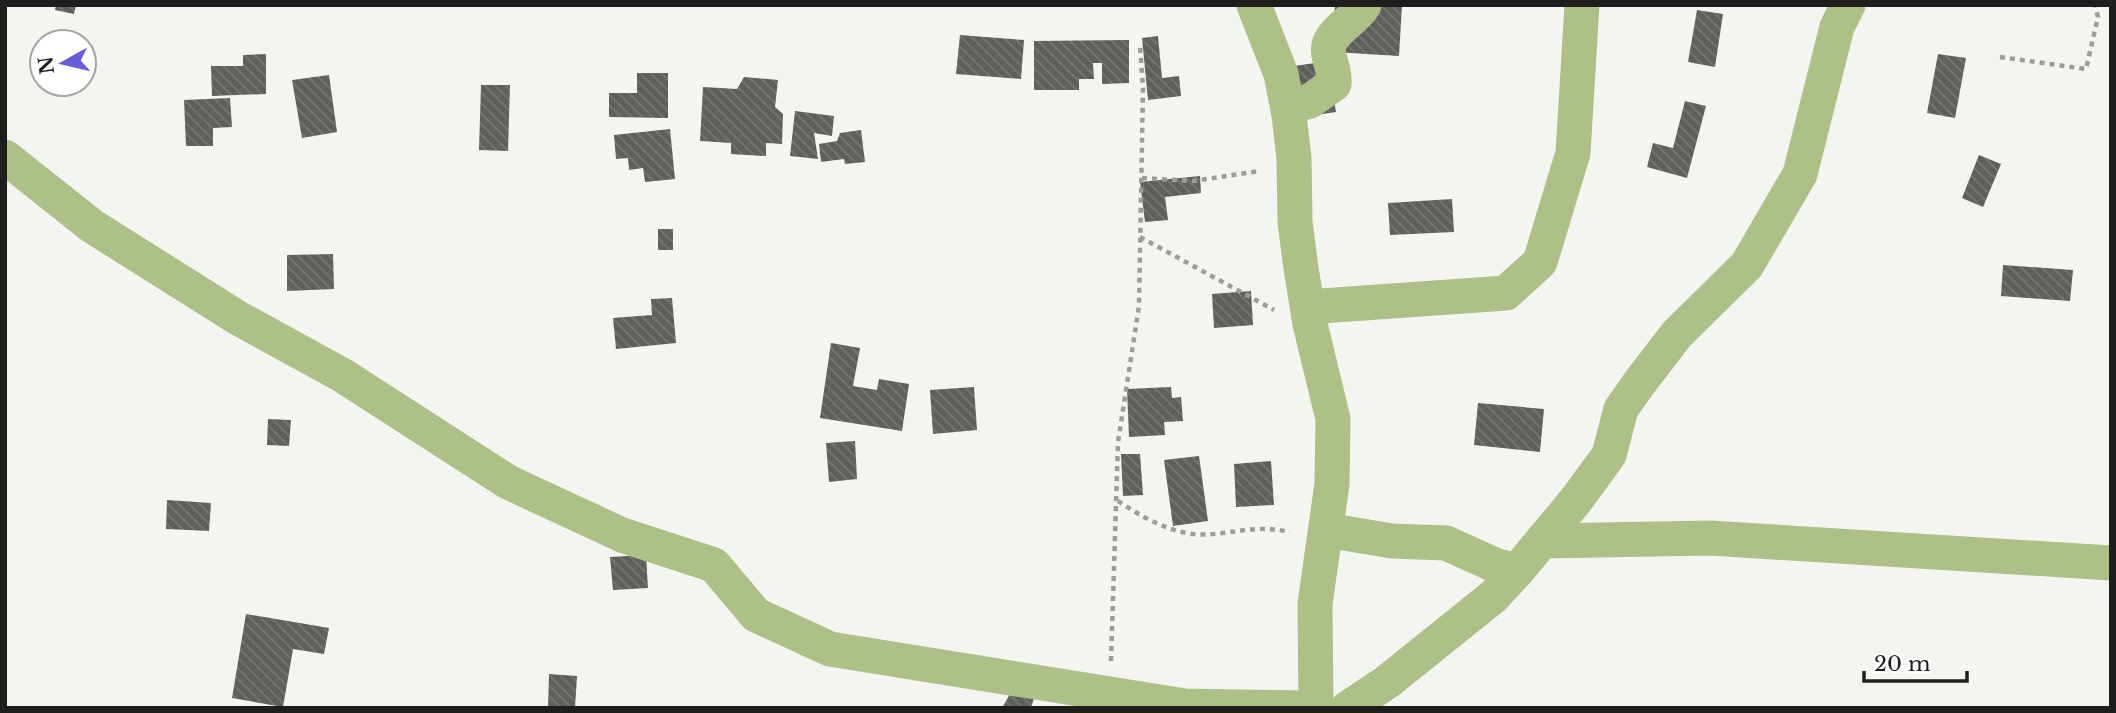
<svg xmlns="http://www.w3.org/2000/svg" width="2116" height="713" font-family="'Libre Baskerville',serif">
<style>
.building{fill:url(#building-back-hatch)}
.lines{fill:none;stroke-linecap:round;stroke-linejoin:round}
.path{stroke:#9c9d99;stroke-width:4.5;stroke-dasharray:5 5;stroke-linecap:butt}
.minor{stroke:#afbf88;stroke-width:35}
</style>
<defs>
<pattern id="building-back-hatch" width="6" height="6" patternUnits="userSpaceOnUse" patternTransform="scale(1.75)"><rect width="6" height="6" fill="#5e605b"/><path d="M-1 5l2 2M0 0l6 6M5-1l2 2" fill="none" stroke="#767773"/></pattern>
</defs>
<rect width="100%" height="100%" fill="#f3f5f0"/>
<g class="building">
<path d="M56 5H76L74 14 55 10Z"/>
<path d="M1335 5H1402L1399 56 1318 51 1333 34Z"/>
<path d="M1697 10 1723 14 1715 67 1688 62Z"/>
<path d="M960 35 1024 40 1021 79 956 74Z"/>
<path d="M1158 36 1162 78 1179 76 1181 96 1148 100 1142 38Z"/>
<path d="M1129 40V83L1102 84V63H1093L1094 79H1079V90H1034V41Z"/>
<path d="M266 54V94L212 96 211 66H243V55Z"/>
<path d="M1938 54 1966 58 1955 118 1927 113Z"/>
<path d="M1328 61 1336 112 1296 118 1288 67Z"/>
<path d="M637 73H668V118L609 117V93H637Z"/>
<path d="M329 75 337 132 302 138 292 80Z"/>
<path d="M744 77 778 80 775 107 783 114 782 144 766 143V156L731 154V143L700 141 703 87 737 89Z"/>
<path d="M481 85H510L508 151 479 150Z"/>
<path d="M230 98 232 127 213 128V146H186L184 100Z"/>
<path d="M1685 101 1706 106 1687 178 1647 167 1653 143 1673 148Z"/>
<path d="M795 111 834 116 832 136 814 133 818 159 790 156Z"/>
<path d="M670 129 675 179 645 182 643 168 629 170 628 158 616 159 614 135Z"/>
<path d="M861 130 865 162 845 164 844 159 821 162 819 144 837 141 840 133Z"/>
<path d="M1979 155 2001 164 1983 207 1962 198Z"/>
<path d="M1200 176 1201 193 1165 197 1168 220 1145 222 1140 182Z"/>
<path d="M1452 199 1454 232 1390 235 1388 203Z"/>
<rect x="658" y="229" width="15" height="21"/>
<path d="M333 254 334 289 287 291V255Z"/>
<path d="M2003 265 2073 270 2070 301 2001 296Z"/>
<path d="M1251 291 1253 325 1214 328 1212 294Z"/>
<path d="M672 298 676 343 616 349 613 318 652 315 651 299Z"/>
<path d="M831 343 860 348 853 386 877 390 879 379 909 384 902 431 820 418Z"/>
<path d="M974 387 977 430 933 434 930 390Z"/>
<path d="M1171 387 1172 398 1181 397 1183 421 1164 422 1165 435 1129 437 1127 389Z"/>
<path d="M1478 403 1544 409 1540 452 1474 445Z"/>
<path d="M268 419 291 420 289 446 267 445Z"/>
<path d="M855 441 857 479 829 482 826 443Z"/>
<path d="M1121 454H1140L1143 495 1123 496Z"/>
<path d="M1199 456 1208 521 1173 526 1164 460Z"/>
<path d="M1271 461 1274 505 1236 507 1234 464Z"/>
<path d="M167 500 211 503 209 531 166 529Z"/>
<path d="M646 555 648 588 613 590 610 557Z"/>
<path d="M246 614 329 628 324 654 293 649 283 707 232 698Z"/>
<path d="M549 674 577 676 575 708H548Z"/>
<path d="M1011 692 1034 698 1031 708H1002Z"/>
</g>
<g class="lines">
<g class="path">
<path d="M2000 57 2086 69 2098 17 2095 5"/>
<path d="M1142 178 1193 181 1259 171"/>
<path d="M1140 237 1274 310"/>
<path d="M1118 501C1140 516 1167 531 1193 534 1228 537 1250 523 1290 532"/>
<path d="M1111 661 1118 442 1139 306 1143 88 1140 46"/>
</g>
<g class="minor">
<path d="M1254 5 1281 74 1289 115 1294 158 1295 222 1301 268 1310 324 1333 419 1332 484 1315 604 1316 708"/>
<path d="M1288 107 1310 101 1334 84C1336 70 1326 57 1329 45 1333 30 1356 19 1364 5"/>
<path d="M5 157 92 226 238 318 342 375 508 482 622 535 714 565 756 615 830 649 1185 706 1307 708"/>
<path d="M1321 306 1506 293 1540 262 1573 153 1582 5"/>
<path d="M1326 530 1392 541 1446 543 1497 566 1517 571"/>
<path d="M1542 541 1710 538 2111 563"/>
<path d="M1348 708 1387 682 1494 596 1517 571 1576 500 1609 455 1621 409 1640 382 1677 334 1747 265 1800 174 1837 27 1848 5"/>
</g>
</g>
<rect width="2116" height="713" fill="none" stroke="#1e1e1c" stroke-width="14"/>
<g transform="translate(63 63) rotate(262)"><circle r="33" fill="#ffffff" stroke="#a5a5a4" stroke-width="2"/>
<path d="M0-5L12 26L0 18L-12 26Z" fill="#685dd6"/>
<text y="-10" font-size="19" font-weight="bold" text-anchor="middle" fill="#1e1e1c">N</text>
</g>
<path d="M1864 671v10h103v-10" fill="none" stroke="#1e1e1c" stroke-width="3.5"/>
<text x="1874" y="671" font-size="21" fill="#1e1e1c" stroke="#ffffff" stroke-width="5" paint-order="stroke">20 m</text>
</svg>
